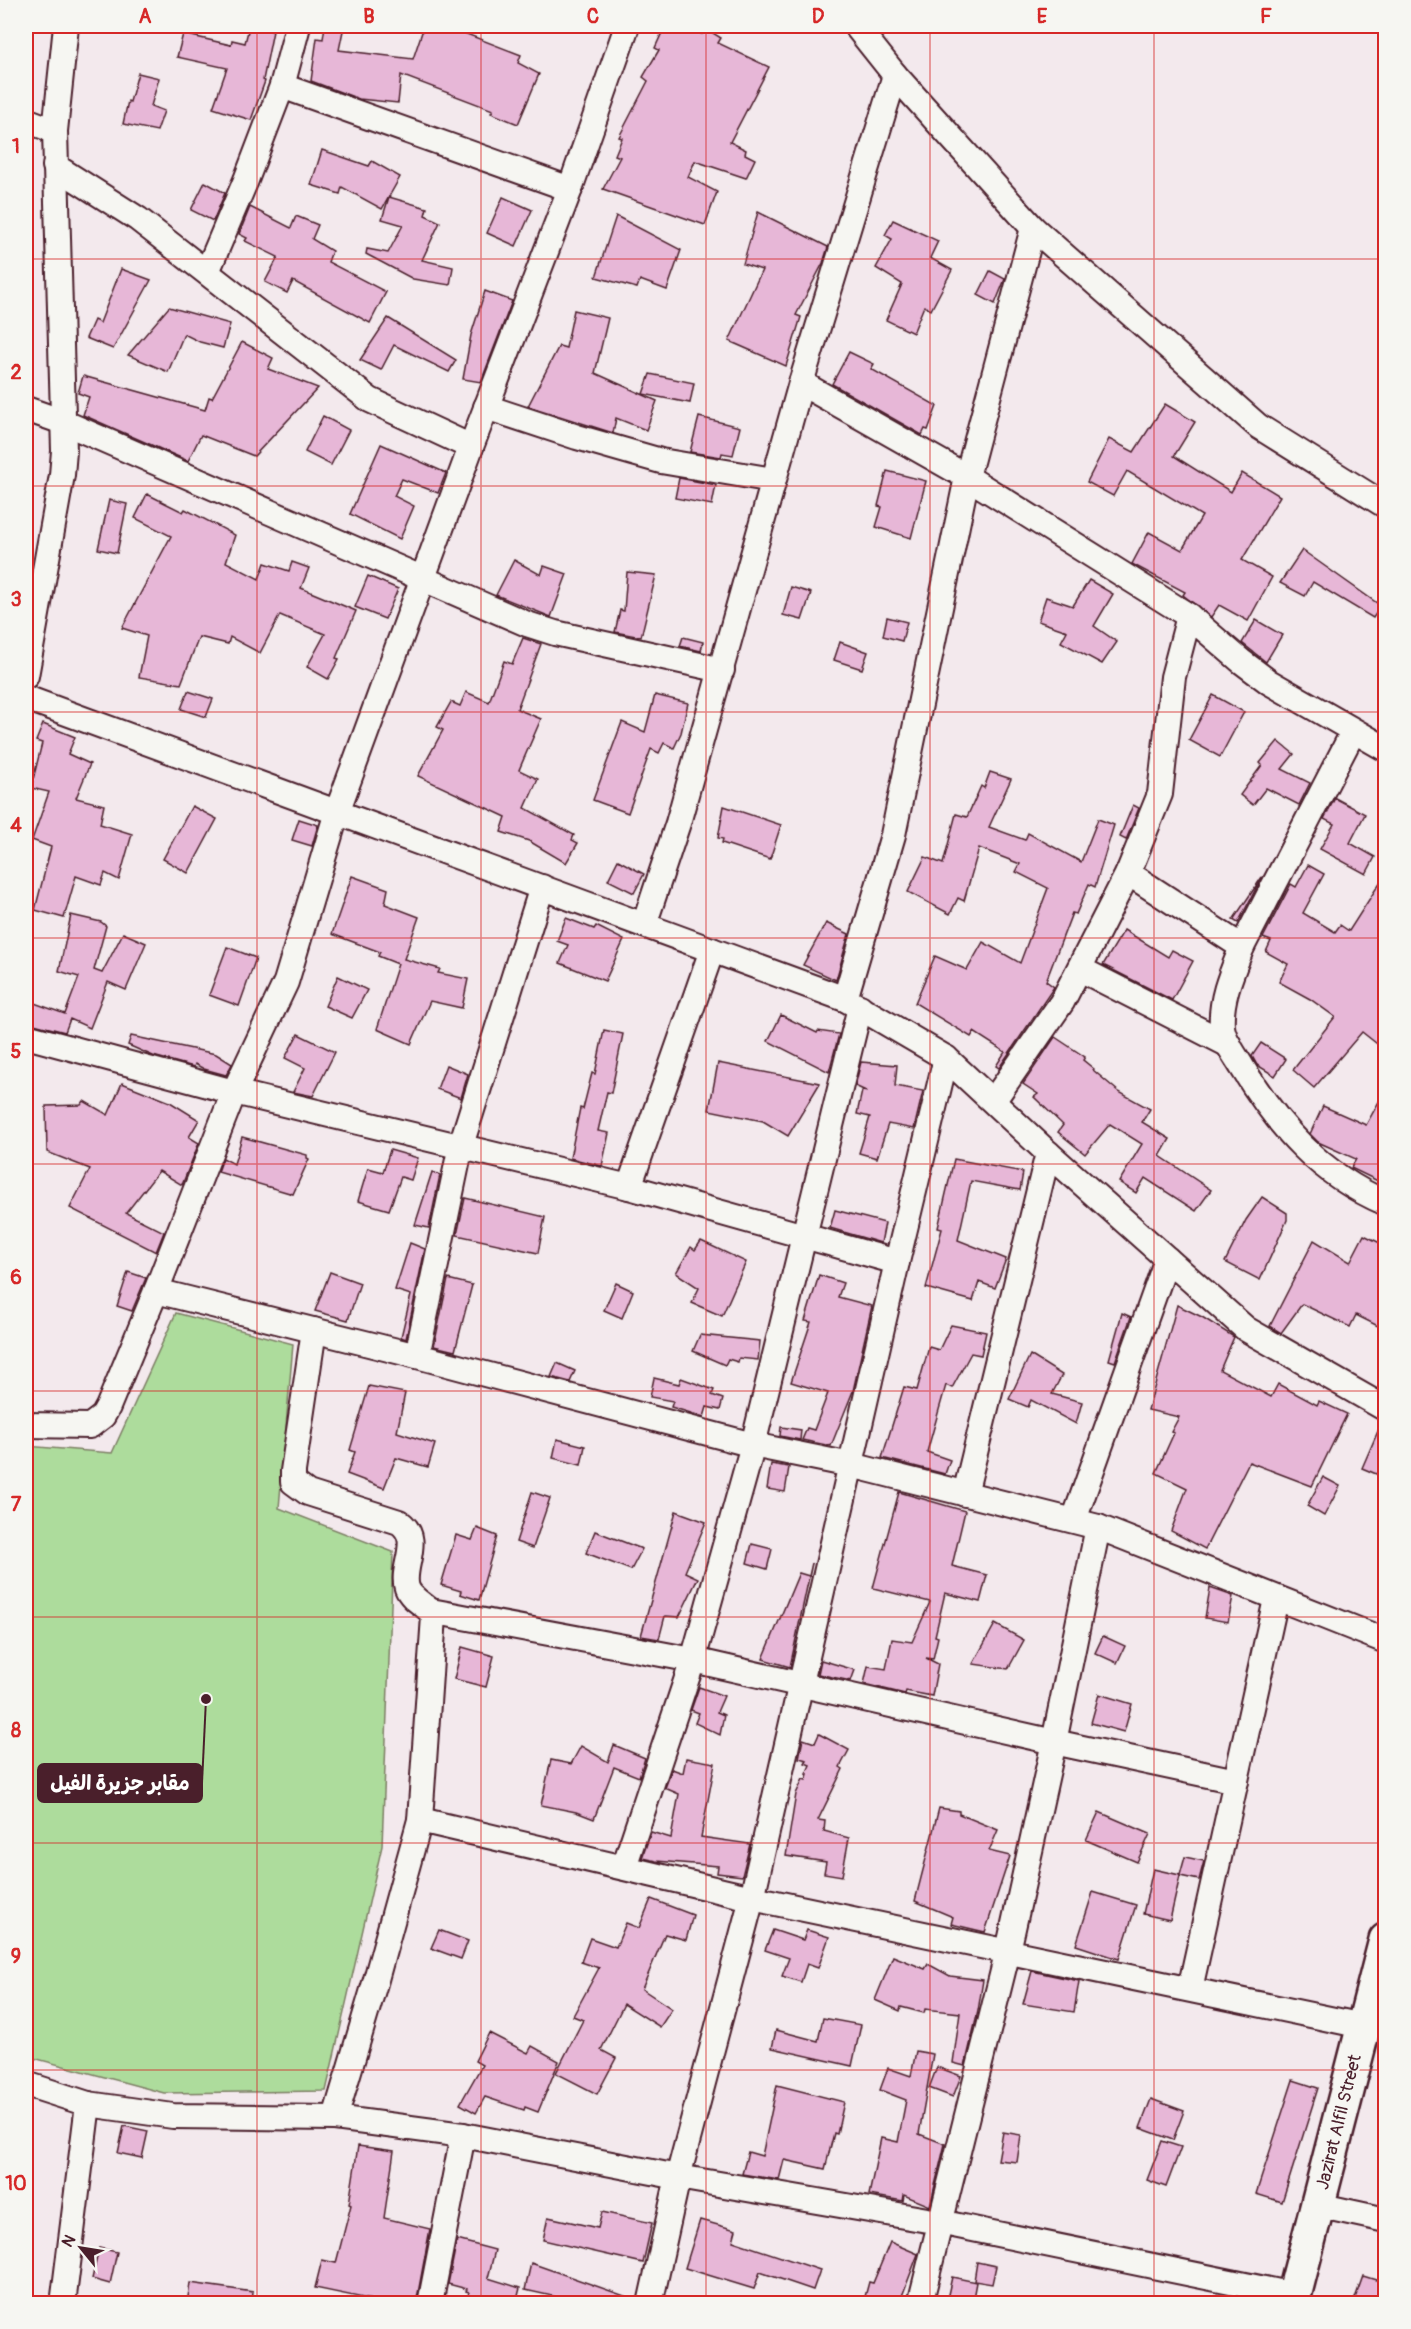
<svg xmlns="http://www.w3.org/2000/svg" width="1411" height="2329" font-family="Pangolin,'Playpen Sans Arabic',sans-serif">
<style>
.green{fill:#addc9c;stroke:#7c7e64;stroke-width:1.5}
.building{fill:#e7b7d7;stroke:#4a1f2b;stroke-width:1.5}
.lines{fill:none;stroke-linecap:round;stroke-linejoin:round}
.street-casing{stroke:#4a1f2b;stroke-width:28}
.secondary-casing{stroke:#4a1f2b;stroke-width:38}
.street{stroke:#f6f6f2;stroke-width:24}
.secondary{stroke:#f6f6f2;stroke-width:33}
.grid{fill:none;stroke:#d62828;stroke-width:1.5;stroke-opacity:0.55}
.labels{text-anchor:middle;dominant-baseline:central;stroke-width:4.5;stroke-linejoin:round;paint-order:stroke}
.street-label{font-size:18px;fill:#4a1f2b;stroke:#f6f6f2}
.leader{fill:none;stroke:#4a1f2b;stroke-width:2}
.callout-dot{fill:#4a1f2b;stroke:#f6f6f2;stroke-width:2}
.callout{fill:#4a1f2b;stroke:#4a1f2b;stroke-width:2}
.callout-label{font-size:20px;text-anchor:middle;font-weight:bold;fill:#fff}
.neatline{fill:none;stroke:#d62828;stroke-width:2}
.grid-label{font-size:20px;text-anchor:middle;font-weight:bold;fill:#d62828}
</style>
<rect width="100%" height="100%" fill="#f3e9ed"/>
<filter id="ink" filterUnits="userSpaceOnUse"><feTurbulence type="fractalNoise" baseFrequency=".0167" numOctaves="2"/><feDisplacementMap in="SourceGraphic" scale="12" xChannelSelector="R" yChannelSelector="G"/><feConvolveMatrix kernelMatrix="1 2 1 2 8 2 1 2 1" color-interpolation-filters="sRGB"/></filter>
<g filter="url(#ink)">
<path class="green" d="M176 1313 293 1344 279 1508 393 1552 382 1846 326 2091 164 2093 26 2056V1446L112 1453Z"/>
<g class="building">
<path d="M325 26H344L339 50 413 59 424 26H446L521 55 518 63 539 74 518 124 491 113 493 110 401 75 398 103 359 99 311 81 317 38 323 39Z"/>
<path d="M665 26H681L702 34 705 28 721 38 718 43 769 67 730 142 746 150 745 154 755 159 746 178 695 161 688 177 717 192 705 225 603 189 620 157 615 155 622 138 619 137 648 81 643 77 659 50 655 48Z"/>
<path d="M249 27 273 31 263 80 265 81 251 120 213 108 227 68 177 57 183 34 231 45 232 40 245 43Z"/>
<path d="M138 73 159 78 151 106 164 111 157 131 123 124 128 101 130 102Z"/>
<path d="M322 150 369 166 372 161 400 177 382 209 342 187 340 194 311 185Z"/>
<path d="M205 182 225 193 213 221 191 210Z"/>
<path d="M389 197 427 208 425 215 440 222 422 260 453 267 450 285 413 279 366 254 367 249 388 253 403 225 382 219Z"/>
<path d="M503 197 532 210 516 246 487 233Z"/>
<path d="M250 207 291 228 296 216 318 225 312 239 332 251 328 262 386 292 370 323 293 281 287 293 265 282 278 257 245 241 247 238 239 234Z"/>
<path d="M758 212 828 247 823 263 796 315 801 317 786 366 729 341 762 270 743 264Z"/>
<path d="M616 216 681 250 667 290 640 280 637 288 596 277Z"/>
<path d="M893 220 938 241 930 258 952 270 931 310 924 306 913 333 886 320 902 284 876 268 892 239 885 235Z"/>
<path d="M121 269 151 280 113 349 86 338 94 320 100 323Z"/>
<path d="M990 271 1005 279 995 304 978 295Z"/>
<path d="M485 291 512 301 481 382 463 379 471 335Z"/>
<path d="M169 307 230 324 223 348 200 342 184 334 168 372 128 355Z"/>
<path d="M574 310 608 318 595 373 657 401 646 430 616 418 613 433 528 406 559 346 566 348Z"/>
<path d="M388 318 456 360 449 372 394 345 381 370 360 360Z"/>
<path d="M242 342 273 358 268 369 318 388 254 456 201 435 188 461 83 415 89 397 78 393 83 376 205 410 209 397 212 398Z"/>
<path d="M849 352 874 364 871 369 937 406 928 430 925 429 922 435 832 384Z"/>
<path d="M650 374 694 383 690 403 643 394Z"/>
<path d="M1165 404 1195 422 1174 456 1231 492 1242 473 1280 496 1242 560 1272 577 1248 621 1219 605 1211 617 1183 595 1185 592 1132 564 1149 532 1182 550 1202 516 1127 471 1113 496 1087 482 1109 439 1134 452Z"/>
<path d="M323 416 349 430 331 465 305 452Z"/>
<path d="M699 417 740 427 733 455 722 453 721 457 690 452Z"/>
<path d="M381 444 446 473 438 493 402 479 394 496 414 506 400 539 350 514Z"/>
<path d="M887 471 926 481 911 538 876 527 882 507 878 506Z"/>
<path d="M679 478 716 485 712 505 675 498Z"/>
<path d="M147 494 183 512 185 509 235 535 226 562 259 579 265 563 289 571 292 562 309 568 301 588 356 611 336 658 339 659 328 679 307 667 325 634 280 615 260 653 230 637 228 644 199 637 181 684 139 677 147 636 122 628 171 536 135 518Z"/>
<path d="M109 500 127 504 117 553 98 549Z"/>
<path d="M1302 550 1381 606 1373 618 1313 582 1305 596 1280 583Z"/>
<path d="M514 560 541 575 544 566 567 574 551 617 496 595Z"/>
<path d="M627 572 656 575 641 637 615 632 620 610 624 611Z"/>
<path d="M368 576 398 589 385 619 355 607Z"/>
<path d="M1089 580 1113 594 1094 626 1117 642 1102 664 1061 642 1067 631 1038 621 1046 597 1073 606Z"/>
<path d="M791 587 811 593 802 620 783 615Z"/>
<path d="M887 617 907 622 902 641 883 636Z"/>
<path d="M1256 620 1282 635 1266 662 1242 643Z"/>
<path d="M683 637 703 642 701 651 680 646Z"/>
<path d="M523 638 541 644 517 709 541 719 519 770 538 779 525 808 574 835 572 840 578 843 566 863 529 841 501 832 506 817 418 776 443 730 437 727 451 702 460 706 466 692 489 702 504 661 512 664Z"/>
<path d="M840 642 868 652 862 669 834 660Z"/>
<path d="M188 691 213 699 206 717 181 709Z"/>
<path d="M655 695 688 703 681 733 674 748 664 743 659 753 651 749 628 813 593 800 622 722 645 732Z"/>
<path d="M1213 695 1244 712 1220 757 1189 740Z"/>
<path d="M43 724 75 737 68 754 90 764 76 798 104 805 100 824 132 834 119 880 105 873 101 885 76 876 64 918 35 910 51 847 32 840 49 792 31 788 42 743 36 741Z"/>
<path d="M1278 741 1294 754 1282 769 1310 783 1299 805 1266 788 1253 805 1240 795 1262 765 1260 763Z"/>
<path d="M990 772 1011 779 989 827 1025 840 1028 833 1081 862 1098 819 1114 825 1095 887 1089 884 1076 914 1072 913 1046 981 1054 987 999 1068 996 1066 1005 1052 974 1032 971 1037 915 1003 935 956 967 970 983 942 1020 963 1048 888 1016 872 1020 864 979 848 964 901 958 898 950 914 908 892 925 857 943 864 956 814 967 817 981 786 984 788Z"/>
<path d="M1335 798 1365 814 1350 843 1375 857 1366 874 1320 849 1334 824 1324 819Z"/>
<path d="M1133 805 1139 808 1126 840 1120 837Z"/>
<path d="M192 806 217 819 188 873 163 859Z"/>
<path d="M724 806 781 825 770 859 722 843 723 839 718 838Z"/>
<path d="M299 819 318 825 312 846 292 840Z"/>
<path d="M618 860 644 874 634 893 608 880Z"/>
<path d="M1308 865 1324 874 1303 913 1335 932 1340 925 1349 931 1386 873V1051L1362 1032 1314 1088 1293 1070 1335 1017 1310 999 1279 982 1288 964 1266 952 1271 941 1263 938 1291 884 1296 887Z"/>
<path d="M352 876 388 889 385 904 419 917 404 959 440 969 438 973 468 979 462 1008 430 1001 411 1044 377 1029 398 964 378 956 380 952 332 934Z"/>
<path d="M1262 877 1238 923 1233 920Z"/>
<path d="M71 915 101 922 106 926 94 970 102 973 123 933 146 943 126 990 108 982 90 1028 70 1019 65 1032 26 1022V1000L65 1014 79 977 59 971Z"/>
<path d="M566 918 594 929 596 926 624 940 605 981 560 963 568 945 557 941Z"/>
<path d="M826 923 849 934 836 980 803 965Z"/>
<path d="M1124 930 1168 957 1172 950 1193 961 1172 1000 1103 965Z"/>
<path d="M227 947 256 958 239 1006 209 995Z"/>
<path d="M338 976 367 990 352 1018 325 1006Z"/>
<path d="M781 1015 817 1033 818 1031 839 1034 829 1072 768 1041Z"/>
<path d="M604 1030 623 1034 611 1093 607 1092 598 1131 609 1133 602 1166 570 1158 580 1108 583 1109 592 1073 595 1074Z"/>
<path d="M298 1034 335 1052 313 1096 293 1092 305 1068 285 1058Z"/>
<path d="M131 1036 216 1054 232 1064 226 1075 204 1069 195 1064 194 1067 153 1056 128 1045Z"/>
<path d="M1055 1037 1085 1057 1083 1060 1094 1069 1093 1070 1119 1092 1150 1109 1142 1122 1170 1139 1160 1156 1211 1190 1196 1211 1145 1178 1136 1193 1119 1182 1142 1144 1110 1124 1085 1154 1058 1132 1063 1125 1034 1097 1038 1094 1023 1084Z"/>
<path d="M1261 1043 1286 1059 1275 1076 1257 1065 1252 1056Z"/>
<path d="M861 1062 897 1065 895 1086 923 1091 914 1129 888 1124 877 1158 859 1153 870 1117 857 1114 862 1091 868 1092 855 1086Z"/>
<path d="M718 1063 820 1083 788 1136 763 1121 709 1110Z"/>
<path d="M446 1065 468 1074 461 1098 437 1089Z"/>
<path d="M122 1083 170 1102 199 1120 189 1137 199 1143 182 1185 159 1171 126 1213 164 1232 156 1252 70 1208 90 1169 47 1152 46 1106 81 1105 84 1101 108 1115Z"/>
<path d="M1386 1089V1185L1351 1168 1356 1159 1318 1142 1310 1134 1323 1106 1366 1125Z"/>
<path d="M242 1137 307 1155V1158L309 1159 293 1194 218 1172 223 1158 234 1164Z"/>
<path d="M390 1150 418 1158 411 1180 401 1177 389 1210 358 1201 368 1168 383 1172Z"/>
<path d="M954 1159 1023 1172 1020 1190 971 1181 958 1240 1006 1259 995 1288 979 1282 973 1301 926 1288 942 1229 938 1228Z"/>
<path d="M432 1172 440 1175 429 1228 415 1225Z"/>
<path d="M1262 1197 1287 1213V1220L1260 1280 1225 1262 1246 1220Z"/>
<path d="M465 1198 545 1217 538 1253 457 1235Z"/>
<path d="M835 1210 885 1223 881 1243 830 1228Z"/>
<path d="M1364 1235 1386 1246V1330L1356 1315 1350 1327 1302 1304 1281 1333 1270 1326 1314 1240 1350 1262Z"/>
<path d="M701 1241 746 1262 722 1316 692 1303 699 1288 676 1273 691 1247 695 1250Z"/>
<path d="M410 1243 425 1249 406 1339 401 1337 411 1295 395 1290Z"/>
<path d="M128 1272 146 1278 132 1311 117 1306Z"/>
<path d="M330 1272 360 1283 348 1320 315 1311Z"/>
<path d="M819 1275 843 1283 838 1297 872 1306 853 1391 831 1446 802 1440 807 1428 814 1430 828 1393 791 1382 811 1322 805 1321Z"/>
<path d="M448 1279 472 1285 455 1351 434 1346Z"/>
<path d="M616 1283 633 1291 622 1318 604 1310Z"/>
<path d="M1177 1305 1202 1317 1234 1337 1220 1370 1271 1397 1278 1384 1317 1405 1319 1401 1347 1414 1312 1486 1249 1462 1205 1549 1171 1531 1187 1488 1156 1473 1174 1433 1171 1432 1179 1417 1148 1410Z"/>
<path d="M1122 1313 1131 1317 1115 1362 1109 1360Z"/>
<path d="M951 1325 986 1332 981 1355 971 1353 952 1388 946 1385 927 1452 950 1460 945 1474 882 1458 904 1387 917 1390 929 1347 939 1350Z"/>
<path d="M700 1335 760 1341 758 1360 739 1358 738 1362 728 1359 725 1365 693 1351Z"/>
<path d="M1030 1355 1062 1375 1052 1394 1082 1402 1076 1424 1031 1400 1028 1407 1009 1399Z"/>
<path d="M557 1363 575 1371 570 1382 551 1377Z"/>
<path d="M654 1378 679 1384 681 1378 714 1390 712 1395 723 1399 720 1410 707 1407 704 1417 671 1407 673 1401 650 1397Z"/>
<path d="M369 1386 405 1393 397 1432 435 1444 428 1467 396 1458 384 1488 347 1474 355 1452 350 1450Z"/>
<path d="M1382 1422 1386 1423V1478L1362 1468Z"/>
<path d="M781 1427 801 1430 800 1440 780 1436Z"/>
<path d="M557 1439 585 1446 581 1465 553 1458Z"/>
<path d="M771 1464 789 1467 785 1492 767 1489Z"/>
<path d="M1323 1477 1340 1486 1324 1516 1307 1506Z"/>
<path d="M532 1492 550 1498 533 1548 516 1542Z"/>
<path d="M899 1492 965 1511 952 1566 987 1575 980 1602 945 1593 935 1636 938 1637 933 1659 926 1658 938 1664 932 1696 906 1691 905 1694 864 1684 868 1666 886 1669 892 1639 912 1642 930 1602 873 1588Z"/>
<path d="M676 1511 706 1522 685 1572 698 1578 679 1617 665 1616 659 1639 641 1636Z"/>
<path d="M477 1528 497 1536 479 1600 460 1594 461 1591 441 1585 456 1535 472 1540Z"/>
<path d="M595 1531 642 1549 631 1570 586 1553Z"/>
<path d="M752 1544 772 1549 767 1569 747 1563Z"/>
<path d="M812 1563 790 1667 763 1659 799 1573 809 1576Z"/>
<path d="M1210 1588 1233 1596 1228 1622 1205 1618Z"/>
<path d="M995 1624 1024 1640 1008 1669 973 1664Z"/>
<path d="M1103 1636 1125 1646 1117 1663 1095 1653Z"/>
<path d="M462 1647 494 1656 486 1687 454 1679Z"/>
<path d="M821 1660 855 1670 851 1681 818 1674Z"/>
<path d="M699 1687 724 1696 717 1712 724 1715 720 1735 695 1723 699 1713 691 1710Z"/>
<path d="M1099 1694 1132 1704 1124 1732 1091 1723Z"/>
<path d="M819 1734 849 1750 840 1767 843 1769 818 1820 825 1821 824 1831 849 1838 842 1876 824 1873 826 1862 786 1856 796 1794 803 1779 806 1780 808 1774H806L810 1765 805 1763 807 1760 799 1758 803 1739 815 1743Z"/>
<path d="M614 1745 645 1758 639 1777 614 1767 594 1819 576 1812 541 1805 551 1760 571 1764 581 1746 608 1762Z"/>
<path d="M686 1758 715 1763 701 1837 750 1844 742 1876 717 1873 718 1866 656 1861 642 1858 651 1832 671 1838 679 1794 665 1788 672 1769 683 1773Z"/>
<path d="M939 1808 959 1811V1814L998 1830 989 1851 1010 1856 985 1932 951 1924 953 1917 915 1901Z"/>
<path d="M1099 1812 1150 1834 1137 1862 1086 1840Z"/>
<path d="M1185 1857 1204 1861 1199 1880 1180 1876 1170 1920 1143 1914 1153 1869 1180 1875Z"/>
<path d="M1093 1892 1136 1905 1119 1959 1076 1945Z"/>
<path d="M651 1899 693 1915 686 1940 665 1934 642 1989 672 2009 660 2027 624 2004 601 2050 616 2058 597 2094 556 2073 583 2020 573 2016 599 1968 581 1962 590 1938 616 1947 626 1923 639 1928Z"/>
<path d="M439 1930 468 1941 461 1959 431 1948Z"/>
<path d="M773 1930 803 1940 807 1930 829 1937 818 1968 807 1964 801 1982 782 1976 789 1958 765 1950Z"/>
<path d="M893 1956 925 1969 928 1964 950 1976 983 1980 978 2011 965 2066 953 2063 960 2013 925 2009 924 2013 901 2007 900 2011 875 2000Z"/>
<path d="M1032 1971 1079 1981 1074 2012 1023 2004Z"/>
<path d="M823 2018 861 2025 852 2066 772 2048 776 2030 818 2041Z"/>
<path d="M489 2033 528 2053 532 2046 559 2061 538 2112 525 2107 524 2110 485 2097 476 2113 460 2104 482 2065 475 2061Z"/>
<path d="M916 2051 933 2054 919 2134 945 2144 930 2206 904 2195 903 2201 869 2195 881 2138 898 2142 906 2100 880 2090 888 2068 911 2076Z"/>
<path d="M937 2067 961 2076 953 2097 929 2088Z"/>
<path d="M1293 2080 1318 2088 1282 2202 1256 2194Z"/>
<path d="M777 2085 844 2102 837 2134 834 2133 825 2169 784 2160 779 2180 742 2174 748 2152 762 2156Z"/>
<path d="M1151 2099 1184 2111 1173 2140 1140 2128Z"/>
<path d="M124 2126 148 2131 142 2158 118 2153Z"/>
<path d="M1003 2132 1021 2135 1017 2162 998 2160Z"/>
<path d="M1162 2141 1181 2147 1166 2187 1147 2180Z"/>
<path d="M358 2146 394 2151 384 2218 430 2229 416 2304H383V2302L315 2288 322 2260 336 2263 351 2205 349 2204Z"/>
<path d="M602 2212 652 2223 643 2263 543 2240 548 2217 598 2228Z"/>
<path d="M700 2220 736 2230 733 2241 820 2270 813 2290 760 2272 754 2289 685 2268Z"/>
<path d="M457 2240 495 2250 488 2278 520 2288 516 2304H466L469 2292 466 2291 467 2289 448 2284Z"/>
<path d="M890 2242 918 2254 899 2304H863L869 2282 873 2283Z"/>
<path d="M99 2248 117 2252 110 2284 92 2279Z"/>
<path d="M977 2262 996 2266 992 2284 974 2281Z"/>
<path d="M531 2263 636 2300V2304H588L525 2290Z"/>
<path d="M1363 2276 1386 2283V2304H1353Z"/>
<path d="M952 2277 976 2282 972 2304 947 2299Z"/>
<path d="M190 2283 253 2292 252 2304H187Z"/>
</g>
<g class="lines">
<defs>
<g id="street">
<path d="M856 26 895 75 1033 228 1258 426 1386 506"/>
<path d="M282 86 570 189"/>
<path d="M26 120 55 131"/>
<path d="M55 166 138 219 370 400 471 447"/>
<path d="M207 272 246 180 282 86 298 26"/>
<path d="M801 383 967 477 1189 616 1241 661 1269 682 1386 749"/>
<path d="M486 407 577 437 661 461 773 480"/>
<path d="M26 409 63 422 527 624 555 633 722 670"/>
<path d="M1189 616 1173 677 1160 794 1128 873 1242 947"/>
<path d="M26 676 62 475 64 451 55 131 66 26"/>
<path d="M26 698 845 999 946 1058 1048 1153 1246 1329 1386 1409"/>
<path d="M1353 732 1242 947C1232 972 1220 999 1222 1026 1223 1040 1235 1055 1242 1067 1278 1126 1320 1175 1386 1203"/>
<path d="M644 925 678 823 801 383 895 75"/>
<path d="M1080 969 1229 1045"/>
<path d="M845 999 893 835 967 477 1033 228"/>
<path d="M26 1036 234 1092 629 1187 897 1262"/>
<path d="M994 1100 1062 1002 1128 873"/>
<path d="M629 1187 712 950"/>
<path d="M156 1291 417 1356 753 1445 851 1465 1098 1527 1386 1641"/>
<path d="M314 1330 293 1471V1482L308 1493 399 1522C424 1539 400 1567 407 1588 412 1601 428 1605 434 1616L420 1820 375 1983 335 2118"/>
<path d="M417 1356 461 1145 542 887"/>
<path d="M26 1425 90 1426 103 1416 108 1407 156 1291 234 1092 286 982 337 812 471 447 570 189 627 26"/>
<path d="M965 1494 1048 1153"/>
<path d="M1074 1520 1167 1259"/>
<path d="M431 1611 693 1660 1054 1742 1236 1781"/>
<path d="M420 1820 752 1898 1363 2026"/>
<path d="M624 1867 693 1660 753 1445 860 1007"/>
<path d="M1190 1989 1276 1599"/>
<path d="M26 2084 88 2104 173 2116 335 2118 463 2135 678 2177 939 2222 1294 2295"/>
<path d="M1317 2205 1386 2220"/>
<path d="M63 2304 88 2104"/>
<path d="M430 2304 463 2135"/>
<path d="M650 2304 678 2177 752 1898 897 1262 946 1058"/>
<path d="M920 2304 1008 1951 1054 1742 1098 1527"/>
</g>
<path id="secondary" d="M1292 2304 1386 1940"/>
</defs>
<use href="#street" class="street-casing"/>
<use href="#secondary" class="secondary-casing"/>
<use href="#street" class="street"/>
<use href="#secondary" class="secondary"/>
</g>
</g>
<path class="grid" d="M257 26V2304M481 26V2304M706 26V2304M930 26V2304M1154 26V2304M26 259H1386M26 486H1386M26 712H1386M26 938H1386M26 1164H1386M26 1391H1386M26 1617H1386M26 1843H1386M26 2070H1386"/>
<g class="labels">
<g class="street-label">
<text transform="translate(1339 2122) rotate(-76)">Jazirat Alfil Street</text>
</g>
</g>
<path class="leader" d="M206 1699L202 1783"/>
<circle class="callout-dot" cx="206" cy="1699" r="6"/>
<rect class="callout" x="38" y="1764" width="164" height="38" rx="6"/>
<g class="callout-label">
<text x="120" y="1790">مقابر جزيرة الفيل</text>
</g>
<rect width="1411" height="2329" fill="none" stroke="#f6f6f2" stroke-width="66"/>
<g transform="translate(81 2248) rotate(300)" stroke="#f6f6f2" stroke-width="4.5" paint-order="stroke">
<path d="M0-4.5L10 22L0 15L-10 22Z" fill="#4a1f2b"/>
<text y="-9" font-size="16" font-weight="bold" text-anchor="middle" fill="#4a1f2b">N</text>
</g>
<rect x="33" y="33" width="1345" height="2263" class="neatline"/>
<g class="grid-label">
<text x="145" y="23">A</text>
<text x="369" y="23">B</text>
<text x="593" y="23">C</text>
<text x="818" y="23">D</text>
<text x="1042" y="23">E</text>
<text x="1266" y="23">F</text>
<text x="16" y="153">1</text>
<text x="16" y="379">2</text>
<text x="16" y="606">3</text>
<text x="16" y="832">4</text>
<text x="16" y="1058">5</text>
<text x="16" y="1284">6</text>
<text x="16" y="1511">7</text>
<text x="16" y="1737">8</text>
<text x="16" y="1963">9</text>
<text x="16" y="2190">10</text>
</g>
</svg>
